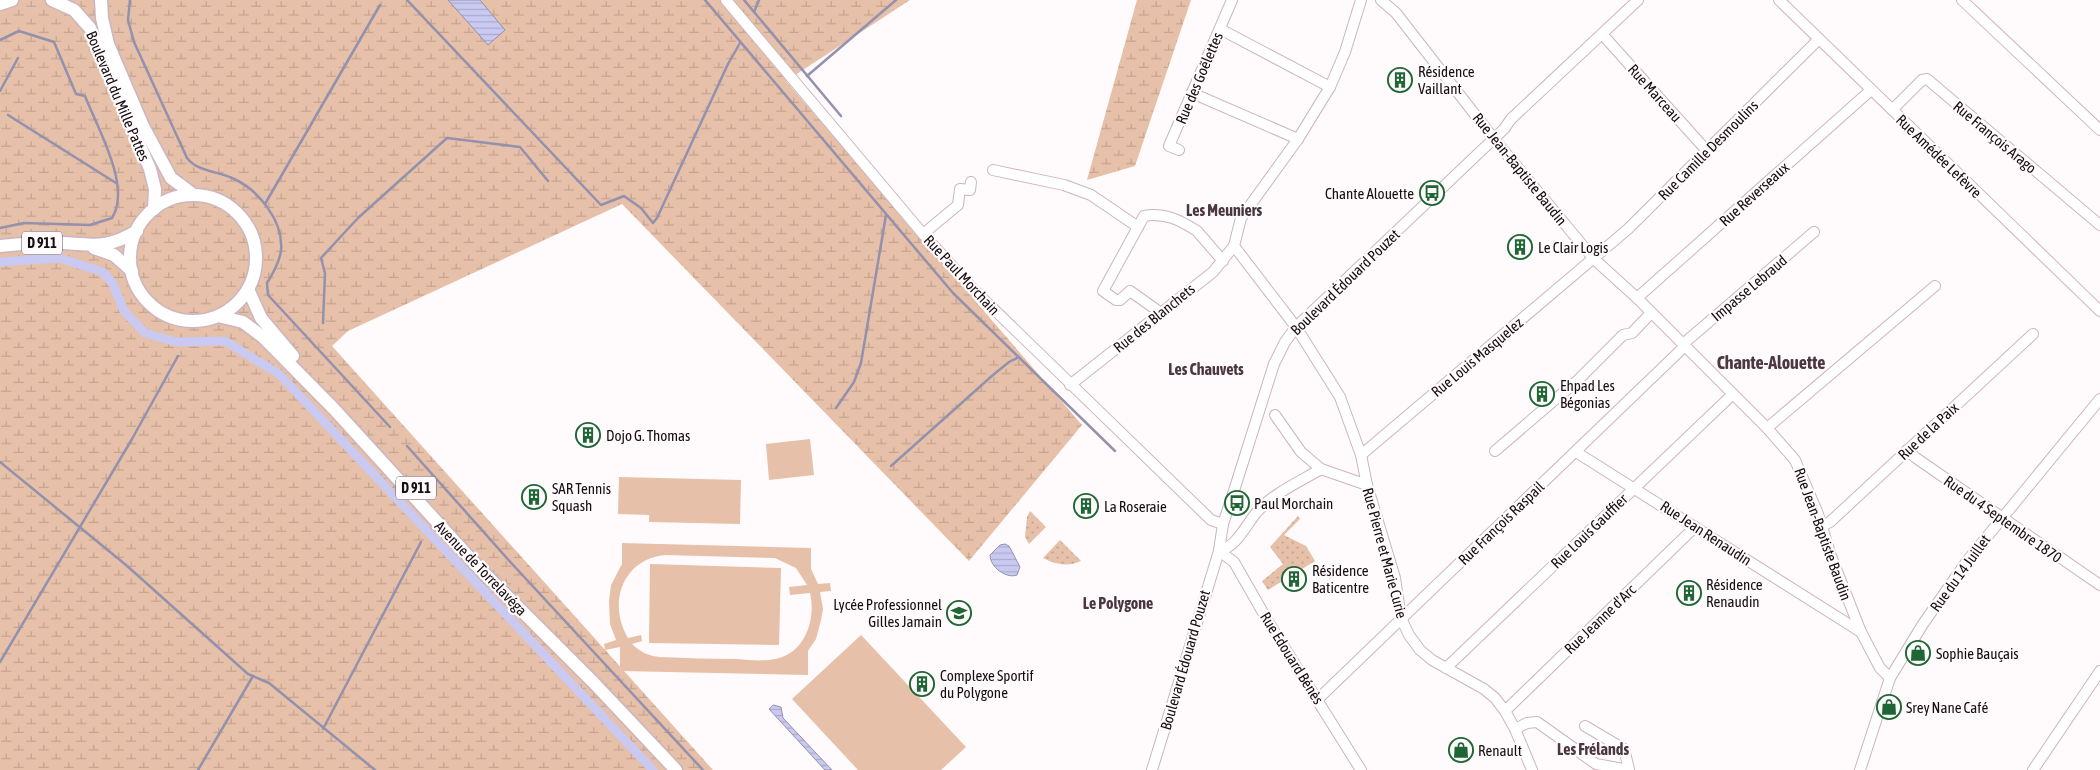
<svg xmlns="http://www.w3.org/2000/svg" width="2100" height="770" font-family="'Asap Condensed',sans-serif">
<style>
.grass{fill:url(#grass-dots)}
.wetland{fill:url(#wetland-marsh)}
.park{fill:#e6c0a8;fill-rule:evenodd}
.water{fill:url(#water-rules);stroke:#9391ae}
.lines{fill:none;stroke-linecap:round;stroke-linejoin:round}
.stream{stroke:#9391ae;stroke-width:2.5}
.canal{stroke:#c9c9f1;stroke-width:9}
.minor-casing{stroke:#ccb5bf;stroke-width:12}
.major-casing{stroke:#ccb5bf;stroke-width:15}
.minor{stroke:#fff;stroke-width:10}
.major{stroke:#fff;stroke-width:12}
.labels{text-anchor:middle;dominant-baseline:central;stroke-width:4.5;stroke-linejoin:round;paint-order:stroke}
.shield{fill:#fffafc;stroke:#5c5558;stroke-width:1}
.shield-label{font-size:14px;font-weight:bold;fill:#160e11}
.poi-label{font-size:15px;fill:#160e11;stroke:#fffafc;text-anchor:start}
.street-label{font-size:15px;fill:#160e11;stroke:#fffafc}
.neighbourhood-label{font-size:16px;font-weight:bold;fill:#4a3740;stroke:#fffafc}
.quarter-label{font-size:18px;font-weight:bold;fill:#4a3740;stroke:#fffafc}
</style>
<defs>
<pattern id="grass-dots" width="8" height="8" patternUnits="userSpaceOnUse" patternTransform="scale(1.25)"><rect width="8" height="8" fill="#e6c0a8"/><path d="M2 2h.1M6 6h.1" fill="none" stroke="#c5a490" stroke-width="1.8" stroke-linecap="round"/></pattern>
<pattern id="wetland-marsh" width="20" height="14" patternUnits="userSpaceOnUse" patternTransform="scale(1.25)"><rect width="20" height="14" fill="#e6c0a8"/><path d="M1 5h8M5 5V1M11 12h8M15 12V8" fill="none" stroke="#c5a490"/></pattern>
<pattern id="water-rules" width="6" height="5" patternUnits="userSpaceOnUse" patternTransform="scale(1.25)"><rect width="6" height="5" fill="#c9c9f1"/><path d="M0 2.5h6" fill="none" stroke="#acabce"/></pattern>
</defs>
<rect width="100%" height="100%" fill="#fffafc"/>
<g class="grass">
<path d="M1030 511 1046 527 1029 544 1025 537 1027 517Z"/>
<path d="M1298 516 1300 519 1284 535 1306 546 1315 561 1268 590 1262 581 1283 564 1270 547Z"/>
<path d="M1060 540 1081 561C1068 567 1056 565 1043 558Z"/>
</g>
<g class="wetland">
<path d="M0 0H910L786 81 1082 425 969 561 622 204 348 331 332 346 713 770H0Z"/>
<path d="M1137 0H1191L1135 166 1087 180Z"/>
</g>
<g class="park">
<path d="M810 439 814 475 769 480 766 444Z"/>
<path d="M619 477 741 480 740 524 649 522V515L618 514Z"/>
<path d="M622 543 811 548V569L818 584 830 583 831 591 820 592 823 609 821 620 816 639 808 651V675L620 671V647L605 650 604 644 616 640 610 624 609 601 611 585 622 564ZM665 555 775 558 796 568 807 585 789 587 790 595 810 593C816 618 806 651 779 658 766 662 750 660 737 659 711 659 686 658 660 657 649 656 640 652 632 644L642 641 641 635 628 638C607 603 623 559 665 555Z"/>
<path d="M650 564 781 568 779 645 649 643Z"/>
<path d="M861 635 966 747 941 770H858L792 699Z"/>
</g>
<g class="water">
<path d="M448 0H480L505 30 488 45Z"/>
<path d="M1005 544 1009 546 1020 567 1017 575C1006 579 990 567 990 555L1000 545Z"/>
<path d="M773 705 781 707 783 718 832 770H825L769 709Z"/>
</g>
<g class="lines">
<g class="stream">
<path d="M130 0 128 20 134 42 187 158C198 172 217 171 232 178 258 189 284 221 281 251 279 263 273 273 267 283L268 295 390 427"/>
<path d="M407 0 601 205 624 196 641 208 653 223 657 218 728 64 740 43"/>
<path d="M705 0 953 293 1115 451"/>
<path d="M744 0 841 116"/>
<path d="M754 12 759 0"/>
<path d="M0 40 19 31 54 42 76 94 85 96C97 127 132 187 112 218L90 225 24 223 0 228"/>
<path d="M807 76 896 0"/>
<path d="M0 91 18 58"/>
<path d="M8 115 116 183"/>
<path d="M265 204 380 5"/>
<path d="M323 323 325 273 321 258 358 218 447 138 520 147 548 181"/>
<path d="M836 408 854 382 861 363 886 215"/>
<path d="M407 446 514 566 703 770"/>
<path d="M0 462 126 565 248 674 269 683 375 770"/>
<path d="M891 466 993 375 1009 362 1019 357"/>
<path d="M0 662 132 439 178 356"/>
<path d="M323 729 421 542"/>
<path d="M198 770 253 676"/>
</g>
<path class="canal" d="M0 262 59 258 103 272 113 284 124 311 145 333 176 342 225 341 279 374 653 770"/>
<defs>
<g id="minor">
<path d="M726 0 923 234 974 290 1211 520 1223 524"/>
<path d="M1361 0 1345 52 1330 87 1298 139 1241 218 1234 246 1296 327 1340 397 1361 455 1367 485 1395 578 1401 618 1409 635 1420 650 1432 660 1484 689 1495 698 1505 711 1515 729 1532 770"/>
<path d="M1381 0 1396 13 1494 139 1594 259 1637 298 1767 428 1795 460 1818 514 1831 556 1861 632 1880 668 1890 678"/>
<path d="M1779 0 2100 311"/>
<path d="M1962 0 2100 130"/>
<path d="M1220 29 1330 87"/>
<path d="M1602 34 1707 151"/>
<path d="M1192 93 1298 139"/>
<path d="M1892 110 1922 80 1927 79 2100 225"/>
<path d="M1179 150 1169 146 1232 0"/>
<path d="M993 170 1064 185 1091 195 1138 227"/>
<path d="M923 234 958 205 960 189 970 190 971 182"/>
<path d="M1637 298 1871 90"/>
<path d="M1161 313 1130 291 1120 300H1116L1103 291 1144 216C1164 212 1180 220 1197 231L1223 261"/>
<path d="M1683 344 1814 232"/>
<path d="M1070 385 1213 272 1234 246"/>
<path d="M1275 415 1301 452 1321 469"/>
<path d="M1767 428 1935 286"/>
<path d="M1907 450 1916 458 2100 585"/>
<path d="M1495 451 1578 380 1623 335 1632 333 1651 313"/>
<path d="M1576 452 1861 632"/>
<path d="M1361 455 1628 229 1819 39"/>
<path d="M1822 526 1830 522 2033 334"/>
<path d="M1219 551 1234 562 1269 623 1361 770"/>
<path d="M1219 551C1236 547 1245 527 1256 513 1272 494 1299 482 1321 469L1367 485"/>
<path d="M1446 668 1733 394"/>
<path d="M1318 699 1685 346"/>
<path d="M1505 711 1695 527"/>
<path d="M1585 726 1624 749 1629 769"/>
<path d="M1515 729 1527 723 1537 722 1596 764 1629 770"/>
<path d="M1152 770 1219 551 1223 524 1232 497 1274 364 1285 342 1296 327 1504 129 1511 119 1638 0"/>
<path d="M1860 770 1890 678 1923 624 1967 561 2100 399"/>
<path d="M2033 770 2100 671"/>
</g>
<g id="major">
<path d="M52 0 74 10 90 28 150 169 155 189 154 209"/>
<path d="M101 0 102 18 108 44 143 126 171 178 194 195"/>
<path d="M0 4 12 0"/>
<circle cx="193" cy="258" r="63"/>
<path d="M0 246C21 244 42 242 62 243 95 245 107 249 137 231"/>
<path d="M94 248 114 255 132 271"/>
<path d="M248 289 261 318 293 356"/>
<path d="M218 316 243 322 263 337 334 409 479 568 593 682 676 770"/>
</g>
</defs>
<use href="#minor" class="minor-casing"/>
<use href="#major" class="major-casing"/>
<use href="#minor" class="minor"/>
<use href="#major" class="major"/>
</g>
<defs>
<symbol id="building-ring" viewBox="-11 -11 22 22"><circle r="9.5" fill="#fffafc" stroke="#1e6734" stroke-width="1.5"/><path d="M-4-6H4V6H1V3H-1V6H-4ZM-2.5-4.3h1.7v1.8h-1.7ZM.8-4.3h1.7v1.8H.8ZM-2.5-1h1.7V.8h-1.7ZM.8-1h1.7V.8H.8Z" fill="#1e6734"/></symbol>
<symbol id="bus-ring" viewBox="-11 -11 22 22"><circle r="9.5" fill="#fffafc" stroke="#1e6734" stroke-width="1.5"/><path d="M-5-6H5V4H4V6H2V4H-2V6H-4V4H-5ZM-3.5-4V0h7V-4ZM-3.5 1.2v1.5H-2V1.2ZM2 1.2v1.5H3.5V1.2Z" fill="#1e6734"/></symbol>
<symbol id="school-ring" viewBox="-11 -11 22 22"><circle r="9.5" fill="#fffafc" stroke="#1e6734" stroke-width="1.5"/><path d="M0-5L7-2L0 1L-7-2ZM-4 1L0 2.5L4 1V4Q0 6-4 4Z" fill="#1e6734"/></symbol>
<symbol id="shop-ring" viewBox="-11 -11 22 22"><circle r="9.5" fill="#fffafc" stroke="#1e6734" stroke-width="1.5"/><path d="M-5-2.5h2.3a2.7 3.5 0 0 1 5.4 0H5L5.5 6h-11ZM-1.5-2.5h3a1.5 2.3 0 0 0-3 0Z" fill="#1e6734"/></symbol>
</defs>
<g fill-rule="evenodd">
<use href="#building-ring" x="1386" y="66" width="28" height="28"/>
<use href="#bus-ring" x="1418" y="179" width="28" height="28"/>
<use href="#building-ring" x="1506" y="233" width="28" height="28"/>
<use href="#building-ring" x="1528" y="380" width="28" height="28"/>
<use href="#building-ring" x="574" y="421" width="28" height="28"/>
<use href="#building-ring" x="520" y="483" width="28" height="28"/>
<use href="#bus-ring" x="1223" y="489" width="28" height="28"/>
<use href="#building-ring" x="1072" y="492" width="28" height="28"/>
<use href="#building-ring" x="1280" y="565" width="28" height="28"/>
<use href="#building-ring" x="1675" y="579" width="28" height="28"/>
<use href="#school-ring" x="945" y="599" width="28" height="28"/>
<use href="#shop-ring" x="1904" y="639" width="28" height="28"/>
<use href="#building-ring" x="908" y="670" width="28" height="28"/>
<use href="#shop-ring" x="1875" y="693" width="28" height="28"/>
<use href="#shop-ring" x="1447" y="736" width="28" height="28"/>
</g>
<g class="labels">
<g class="shield">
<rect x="22" y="231.5" width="40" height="23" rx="4"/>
<rect x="396" y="476.5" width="40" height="23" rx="4"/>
</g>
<g class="shield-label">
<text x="42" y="243">D 911</text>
<text x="416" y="488">D 911</text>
</g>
<g class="poi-label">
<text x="1418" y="71">Résidence<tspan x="1418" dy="17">Vaillant</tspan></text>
<text x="1414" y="193" text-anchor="end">Chante Alouette</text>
<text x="1538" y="247">Le Clair Logis</text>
<text x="1560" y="385">Ehpad Les<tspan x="1560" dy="17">Bégonias</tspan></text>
<text x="606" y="435">Dojo G. Thomas</text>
<text x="552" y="488">SAR Tennis<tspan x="552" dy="17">Squash</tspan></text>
<text x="1254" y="503">Paul Morchain</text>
<text x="1104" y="506">La Roseraie</text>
<text x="1312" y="570">Résidence<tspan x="1312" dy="17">Baticentre</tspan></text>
<text x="1706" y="584">Résidence<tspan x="1706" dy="17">Renaudin</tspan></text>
<text x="942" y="604" text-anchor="end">Lycée Professionnel<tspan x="942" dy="17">Gilles Jamain</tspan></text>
<text x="1936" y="653">Sophie Bauçais</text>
<text x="940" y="675">Complexe Sportif<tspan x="940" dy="17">du Polygone</tspan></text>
<text x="1906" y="707">Srey Nane Café</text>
<text x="1478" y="750">Renault</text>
</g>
<g class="street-label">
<text transform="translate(1199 78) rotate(-67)">Rue des Goëlettes</text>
<text transform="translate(1655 93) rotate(48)">Rue Marceau</text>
<text transform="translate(118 96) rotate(67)">Boulevard du Mille Pattes</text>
<text transform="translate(1995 137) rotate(40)">Rue François Arago</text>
<text transform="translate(1708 150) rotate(-45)">Rue Camille Desmoulins</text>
<text transform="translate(1939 156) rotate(44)">Rue Amédée Lefèvre</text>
<text transform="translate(1520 169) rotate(51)">Rue Jean-Baptiste Baudin</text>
<text transform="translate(1754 194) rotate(-42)">Rue Reverseaux</text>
<text transform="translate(962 275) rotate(47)">Rue Paul Morchain</text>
<text transform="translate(1345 282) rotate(-44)">Boulevard Édouard Pouzet</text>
<text transform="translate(1749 288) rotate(-40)">Impasse Lebraud</text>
<text transform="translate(1154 318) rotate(-39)">Rue des Blanchets</text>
<text transform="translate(1477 357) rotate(-40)">Rue Louis Masquelez</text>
<text transform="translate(1928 431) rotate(-43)">Rue de la Paix</text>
<text transform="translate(2003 519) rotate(35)">Rue du 4 Septembre 1870</text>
<text transform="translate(1501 523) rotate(-44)">Rue François Raspail</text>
<text transform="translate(1589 531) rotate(-44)">Rue Louis Gauffier</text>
<text transform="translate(1706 533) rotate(33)">Rue Jean Renaudin</text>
<text transform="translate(1823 534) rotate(70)">Rue Jean-Baptiste Baudin</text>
<text transform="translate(1385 553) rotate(75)">Rue Pierre et Marie Curie</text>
<text transform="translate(481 568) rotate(46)">Avenue de Torrelavéga</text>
<text transform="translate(1960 573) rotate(-54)">Rue du 14 Juillet</text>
<text transform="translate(1600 619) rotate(-44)">Rue Jeanne d'Arc</text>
<text transform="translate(1292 658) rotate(58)">Rue Edouard Bénès</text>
<text transform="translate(1185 660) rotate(-74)">Boulevard Édouard Pouzet</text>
</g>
<g class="neighbourhood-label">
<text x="1224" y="210">Les Meuniers</text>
<text x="1206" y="369">Les Chauvets</text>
<text x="1118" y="603">Le Polygone</text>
<text x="1593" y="749">Les Frélands</text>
</g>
<g class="quarter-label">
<text x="1771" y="362">Chante-Alouette</text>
</g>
</g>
</svg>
